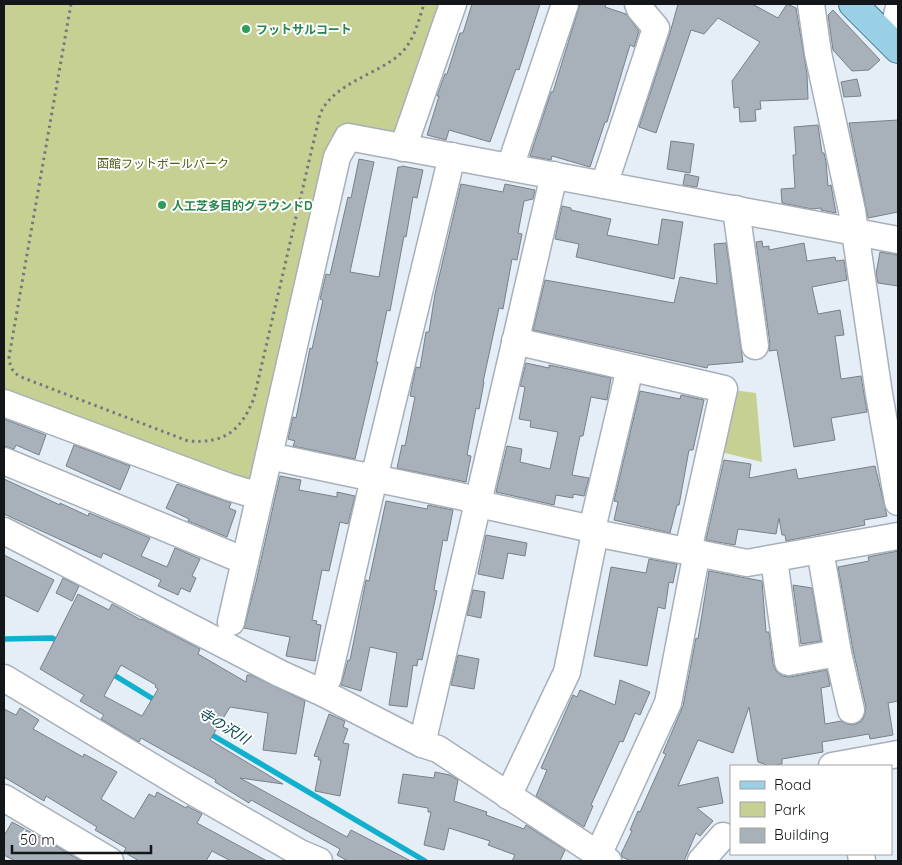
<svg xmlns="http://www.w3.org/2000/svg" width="902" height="865" font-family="Quicksand,'Noto Sans JP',sans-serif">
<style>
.green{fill:#c5d092}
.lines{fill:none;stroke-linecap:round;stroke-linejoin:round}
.stream{stroke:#11b1ce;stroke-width:5.5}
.building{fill:#a8b1b9;stroke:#788088;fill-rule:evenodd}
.minor-casing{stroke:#a7b0b8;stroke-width:29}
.major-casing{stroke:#3f7b92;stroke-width:30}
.path{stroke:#737a7f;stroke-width:3;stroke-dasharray:2.5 4;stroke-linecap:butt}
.minor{stroke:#fff;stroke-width:26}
.major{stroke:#9ad0e5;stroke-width:28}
.leisure-dot{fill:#2e9e5b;stroke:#fff;stroke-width:2}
.labels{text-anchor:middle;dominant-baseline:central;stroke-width:4;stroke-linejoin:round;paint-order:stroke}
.leisure-label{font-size:12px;font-weight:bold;fill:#27864d;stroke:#fff;text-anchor:start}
.park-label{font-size:12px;fill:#535b16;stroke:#fff}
.water-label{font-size:14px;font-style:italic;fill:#02424e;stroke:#fff}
</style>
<rect width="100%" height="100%" fill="#e5eef7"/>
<g class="green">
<path d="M4 4H444L401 131 393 135 342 126 250 488 4 396Z"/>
<path d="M733 390 756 393 762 462 721 452Z"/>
</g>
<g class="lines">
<g class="stream">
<path d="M4 639 52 638 60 642"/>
<path d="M109 672 158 702"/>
<path d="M207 732 425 861"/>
</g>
</g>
<g class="building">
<path d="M472 4H540L519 70 516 69 490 142 449 130 446 140 427 135 439 96H437L445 74H447L460 33H463Z"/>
<path d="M580 4H606L605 7 626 14 639 31 634 47 630 45 607 122H605L590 167 552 156 551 160 530 156 551 92H553Z"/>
<path d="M678 4H752L778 18 787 4 796 8 807 74 808 99 760 101 761 109 755 110 756 121 740 122 739 107 734 108 732 81 760 42 718 18 704 34 691 30 656 133 639 127 670 33Z"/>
<path d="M833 10 880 60 869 70 852 71 833 50 828 15Z"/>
<path d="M857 79 861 96 844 97 841 82Z"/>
<path d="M898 120V212L868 218 849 123Z"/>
<path d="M818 125 822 153H824L826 162 828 186 831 185 836 213 821 210V208L812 209 782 203 781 189 795 188 793 155H796L794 127Z"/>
<path d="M671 141 694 144 690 173 667 169Z"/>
<path d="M359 159 374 162 350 272 379 277 398 167H401L402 166 423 170 417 198 413 197 406 237 404 236 390 311 387 310 376 362H378L355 459 293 446 295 441 288 439 293 417 296 418 310 348 312 349 323 300 320 299 326 274 330 275 348 197 351 198Z"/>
<path d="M685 174 699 177 697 187 683 185Z"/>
<path d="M461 184 503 192 505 184 535 190 533 199 524 201 518 233 522 234 517 260 512 259 503 309 499 308 483 382H484L479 409 476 408 467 455 471 456 466 482 397 468 402 445 405 446 415 397 410 396 413 381 416 367 420 368 426 332H429L435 294Z"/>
<path d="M562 206 571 208V210L611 219 607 235 658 245 662 219 683 222 674 279 576 257 579 244 555 239Z"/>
<path d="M762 241 763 247 769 246V250L804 243 807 261 835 257 836 261 844 260 847 280 812 287 818 314 840 310 844 335 835 336 841 379 861 376 867 412 831 418 835 440 794 447 777 350 769 351 770 344 756 242Z"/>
<path d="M726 243 743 362 708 365 707 368 533 330 545 280 674 303 680 277 717 284 714 244Z"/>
<path d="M880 252 898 255V286L878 283 876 274Z"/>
<path d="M526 363 549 368V365L559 367 611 378 607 400 591 397 583 436H580L572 475 589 478 584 496 573 494V498L556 495 554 505 496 492 507 446 522 449 520 462 550 469 558 432 530 427 531 421 519 419 525 387 520 386Z"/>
<path d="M640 391 680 399 681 395 704 400 693 450H689L679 505H677L670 533 614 520 618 502 614 501Z"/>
<path d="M4 419 46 435 39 455 16 445 14 449 4 446Z"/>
<path d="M74 445 130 466 120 490 66 466Z"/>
<path d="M724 460 751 464 749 478 796 469 798 479 875 466 887 516 864 520 865 525 786 541 785 535H782L779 518 776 534 738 529 735 545 706 540Z"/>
<path d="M280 476 301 480 299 490 337 497V492L355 496 348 524 340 522 329 571 322 570 312 620 317 621 316 624 321 625 315 661 286 656 290 637 244 628 256 582Z"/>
<path d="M4 479 60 505V503L88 516 89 513 150 538 141 556 167 567 175 548 200 559 192 576 196 578 190 592 181 588 178 595 158 586 161 580 103 553 101 558 4 514Z"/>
<path d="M177 484 231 503 229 508 236 511 227 537 188 521 189 519 166 508Z"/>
<path d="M386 501 427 509 428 505 453 510 447 541 443 540 434 590 437 591 422 660 418 659 417 666 413 665 407 707 389 705 397 653 370 647 361 691 341 685 348 660H350L366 580 369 581Z"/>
<path d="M486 535 527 543 525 556 508 553 503 579 478 574Z"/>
<path d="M898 551V701L888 703 893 735 870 739 869 734 822 742 823 752 782 759V764L770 766 758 762 749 707 733 753 698 740 678 786 718 777 723 803 697 808 713 821 700 836 696 833 684 861H631L622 857 621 854 632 831 630 830 638 811 640 812 666 754 663 753 683 706 696 638 698 639 709 571 762 581 766 632H769L773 664 776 671 782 676 790 677 827 670 830 686 821 688 825 724 841 721 847 724 854 725 862 721 865 714 866 707 853 650 838 567 869 561 868 557Z"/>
<path d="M4 555 54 580 38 612 4 595Z"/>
<path d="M649 559 677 564 673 583 669 582 665 609 658 607 647 666 594 656 611 567 646 573Z"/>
<path d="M63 578 79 586 72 601 56 593Z"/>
<path d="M793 585 812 588 821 641 801 644Z"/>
<path d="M473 590 485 592 481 618 467 615Z"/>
<path d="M78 594 109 610 112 604 141 620 142 619 200 649 198 654 246 682 247 675H251L305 701 296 754 263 750 268 713 230 707 210 740 283 784 240 778 347 837 351 830 411 861H348L337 855 340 849 251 800 249 803 215 782 216 780 141 738 139 742 101 719 104 715 80 701 84 695 40 669ZM121 665 156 685 155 687 158 689 142 716 104 696Z"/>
<path d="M458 655 479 659 474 689 451 685Z"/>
<path d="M620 680 650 692 640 715 635 713 623 742 620 741 591 805 593 806 584 827 536 796 547 770 541 768 573 695 577 697 580 690 615 705Z"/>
<path d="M20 708 39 720 33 729 83 757 84 754 117 772 101 799 134 819 149 794 155 797 157 792 186 808 187 806 202 814 197 823 267 861H231L212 851 206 861H139L124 852 126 848 95 830 97 827 46 796 44 801 4 777V709L16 715Z"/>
<path d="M329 714 345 721 343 727 348 729 343 743 349 744 340 796 315 791 321 760H318L319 757 314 756Z"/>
<path d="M435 772 450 775 458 780 454 801 487 812 486 815 524 829 526 825 565 850 560 861H512L515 855 488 845 490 841 449 828 444 850 424 845 431 812H428V808L398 803 403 774 434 778Z"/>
<path d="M12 822 54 845 81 861H15L4 855V836Z"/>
</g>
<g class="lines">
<defs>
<g id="minor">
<path d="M811 4 818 53 852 211 879 394 898 502"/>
<path d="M891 42 898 11"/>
<path d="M403 148 453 4"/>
<path d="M510 167 565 4"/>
<path d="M604 185 656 28 640 9 638 4"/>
<path d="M736 209 755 346"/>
<path d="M515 341 724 389 688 551"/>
<path d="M4 403 229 487 259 496"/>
<path d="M269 456 464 497 488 506 592 529 595 533 747 563 898 536"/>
<path d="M4 461 245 561"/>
<path d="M592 529 630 368"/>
<path d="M4 531 281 674 323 693 422 744 438 749 608 861"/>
<path d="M820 550 838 653 851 710"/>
<path d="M774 559 788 662 838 653"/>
<path d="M231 622 337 157 348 137 898 240"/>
<path d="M4 678 192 791 300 853 319 861"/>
<path d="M328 678 374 478 452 156"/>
<path d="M422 744 554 175"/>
<path d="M832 766 898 754"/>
<path d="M508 796 567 672 595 533"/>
<path d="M4 798 110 861"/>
<path d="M861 854 862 861"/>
<path d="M598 855 668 703 697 552"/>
<path d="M701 861 723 836"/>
</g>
<path id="major" d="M853 4 898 49"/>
</defs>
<use href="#minor" class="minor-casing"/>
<use href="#major" class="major-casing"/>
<path class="path" d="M71 4 9 357C10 367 12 372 21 377L188 441C224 444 241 431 254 398L320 114C334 83 374 76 399 55 414 42 418 22 424 4"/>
<use href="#minor" class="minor"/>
<use href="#major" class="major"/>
</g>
<g class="leisure-dot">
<circle cx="246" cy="29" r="5"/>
<circle cx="162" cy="205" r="5"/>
</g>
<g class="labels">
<g class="leisure-label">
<text x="256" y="29">フットサルコート</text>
<text x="172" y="205">人工芝多目的グラウンドD</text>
</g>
<g class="park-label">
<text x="163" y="163">函館フットボールパーク</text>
</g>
<g class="water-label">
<text transform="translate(224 726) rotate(31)">寺の沢川</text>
</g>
</g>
<rect width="902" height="865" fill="none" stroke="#131719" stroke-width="10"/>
<rect x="730" y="765" width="162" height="90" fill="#ffffff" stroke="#a1a2a3"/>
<rect x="740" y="781" width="25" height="8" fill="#9ad0e5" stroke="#a1a2a3"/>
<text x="774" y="790" font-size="15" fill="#131719">Road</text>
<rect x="740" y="802" width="25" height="15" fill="#c5d092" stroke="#a1a2a3"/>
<text x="774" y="815" font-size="15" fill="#131719">Park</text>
<rect x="740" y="828" width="25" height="15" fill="#a8b1b9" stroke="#a1a2a3"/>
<text x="774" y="840" font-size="15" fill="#131719">Building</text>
<path d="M12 845v8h139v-8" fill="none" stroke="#131719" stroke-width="2.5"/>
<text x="20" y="845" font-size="15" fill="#131719" stroke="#ffffff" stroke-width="4" paint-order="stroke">50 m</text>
</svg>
